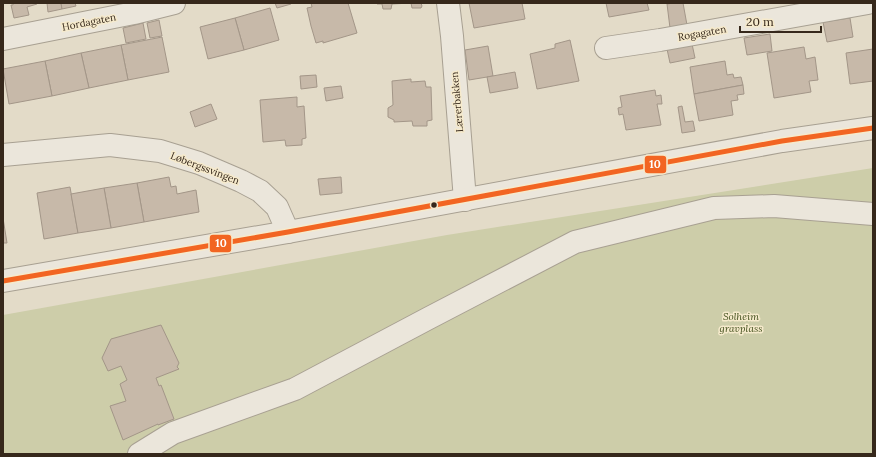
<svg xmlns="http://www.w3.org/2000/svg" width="876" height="457" font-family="Lora,serif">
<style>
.cemetery{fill:#cdcda9}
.building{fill:#c7b9a9;stroke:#a39688}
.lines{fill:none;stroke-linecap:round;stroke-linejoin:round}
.minor-casing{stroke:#a8a092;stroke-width:24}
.minor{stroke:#ebe6db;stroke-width:22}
.bus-1-casing{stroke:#f6eacc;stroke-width:8}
.bus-1{stroke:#f26522;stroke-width:5}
.bus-dot{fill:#36281b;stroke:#f6eacc;stroke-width:1.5}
.labels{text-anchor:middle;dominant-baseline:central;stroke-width:3;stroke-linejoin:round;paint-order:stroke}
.street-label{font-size:10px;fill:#36281b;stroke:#f6eacc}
.park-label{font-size:10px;font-style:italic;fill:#465320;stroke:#f6eacc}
.line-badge{stroke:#f6eacc;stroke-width:1.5}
.badge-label{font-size:11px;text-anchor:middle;font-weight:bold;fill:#fff}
</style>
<rect width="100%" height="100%" fill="#e3dbc8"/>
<path class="cemetery" d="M873 168V454H3V315L447 235Z"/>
<g class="building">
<path d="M13 3H37V4L27 7 29 15 14 18 11 5H13Z"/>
<path d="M47 3H61L62 9 48 12Z"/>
<path d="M61 3H75L76 6 62 9Z"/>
<path d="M275 3H291V4L277 8Z"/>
<path d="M311 3H348L357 33 323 43V41L316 43 311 26 307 8 312 7Z"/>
<path d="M377 3H421L422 6 421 8H412L411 3 392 4 391 9H383L382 4H377Z"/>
<path d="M469 3H522L525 19 474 28Z"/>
<path d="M606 3H647L649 10 609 17Z"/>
<path d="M674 3H683L687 25 670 28 667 4Z"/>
<path d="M270 8 279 40 244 50 235 18Z"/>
<path d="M235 18 244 50 208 59 200 27Z"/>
<path d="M850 18 853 37 827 42 823 22Z"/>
<path d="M159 20 162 36 150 38 147 23Z"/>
<path d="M143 23 146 39 126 43 123 28Z"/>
<path d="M770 34 772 51 747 55 744 38Z"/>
<path d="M162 37 169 72 128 80 121 45Z"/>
<path d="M570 40 579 81 537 89 530 54 555 48V44Z"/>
<path d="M692 44 695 58 670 63 667 49Z"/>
<path d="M121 45 128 80 89 88 81 53Z"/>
<path d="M488 46 493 76 469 80 465 50Z"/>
<path d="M804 47 806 59 815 57 818 80 809 81 811 92 774 98 767 53Z"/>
<path d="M873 49V81L850 84 846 53Z"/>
<path d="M81 53 89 88 52 96 45 61Z"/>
<path d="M45 61 52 96 9 104 3 69Z"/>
<path d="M725 61 727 75 733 74 734 78 741 77 743 85 694 94 690 67Z"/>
<path d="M515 72 518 88 490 93 487 77Z"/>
<path d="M316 75 317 87 301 89 300 76Z"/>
<path d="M411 79V82L425 81 426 87H431L432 120 427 121V126H413L412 121 394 122V120L388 117V108L393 105 392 81Z"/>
<path d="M743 85 744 94 737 95 738 100 731 101 733 115 699 121 694 94Z"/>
<path d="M341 86 343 98 326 101 324 88Z"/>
<path d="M655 90 656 96 661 95 662 104H657L661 125 626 130 623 114 619 115 618 108 622 107 620 96Z"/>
<path d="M297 97V107L304 106 306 138 302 139V145L286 146 285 140 263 142 260 100Z"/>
<path d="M211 104 217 119 195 127 190 112Z"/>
<path d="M682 106 685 122 693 121 695 131 682 133 678 107Z"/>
<path d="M169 177 171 187 176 186 177 194 196 190 199 212 144 222 137 183Z"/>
<path d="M341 177 342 193 320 195 318 179Z"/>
<path d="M137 183 144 222 111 228 104 188Z"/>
<path d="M70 187 78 233 44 239 37 193Z"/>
<path d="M104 188 111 228 78 233 71 194Z"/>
<path d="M3 218 7 243H3Z"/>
<path d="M161 325 179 363 177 367 179 369 156 378 159 386 161 385 174 419 158 425V424L123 440 110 406 126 401 120 384 127 380 121 366 108 371 102 358 111 339Z"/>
</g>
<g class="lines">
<defs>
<g id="minor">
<path d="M448 3 452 36 465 200"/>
<path d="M3 39 134 13 174 3"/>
<path d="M606 48 660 40 868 3"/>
<path d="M3 155 110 145 160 151 199 163 241 181 260 191 277 207 288 232"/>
<path d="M3 281 288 232 782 141 873 128"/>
<path d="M139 454 173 433 295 389 429 318 575 242 714 208 774 206 873 214"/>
</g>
</defs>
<use href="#minor" class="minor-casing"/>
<use href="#minor" class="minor"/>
<defs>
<path id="bus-1" d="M3 281 288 232 782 141 873 128"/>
</defs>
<use href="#bus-1" class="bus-1-casing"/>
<use href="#bus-1" class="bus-1"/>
</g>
<circle class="bus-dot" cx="434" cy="205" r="3.5"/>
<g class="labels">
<g class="street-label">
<text transform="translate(89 22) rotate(-11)">Hordagaten</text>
<text transform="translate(702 33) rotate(-10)">Rogagaten</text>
<text transform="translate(457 102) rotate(-95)">Lærerbakken</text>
<text transform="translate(205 168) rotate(21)">Løbergssvingen</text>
</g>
<g class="park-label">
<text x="741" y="316">Solheim<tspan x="741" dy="12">gravplass</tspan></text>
</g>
</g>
<g class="line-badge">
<rect x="644" y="155" width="23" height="19" rx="4" fill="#f26522"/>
<rect x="209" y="234" width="23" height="19" rx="4" fill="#f26522"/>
</g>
<g class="badge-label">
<text x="655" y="168">10</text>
<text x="221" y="247">10</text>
</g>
<rect width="876" height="457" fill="none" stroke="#36281b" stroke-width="8"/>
<path d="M740 26v6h81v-6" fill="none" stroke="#36281b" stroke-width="2"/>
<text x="746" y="26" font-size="12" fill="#36281b" stroke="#f6eacc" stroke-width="3" paint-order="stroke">20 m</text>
</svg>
